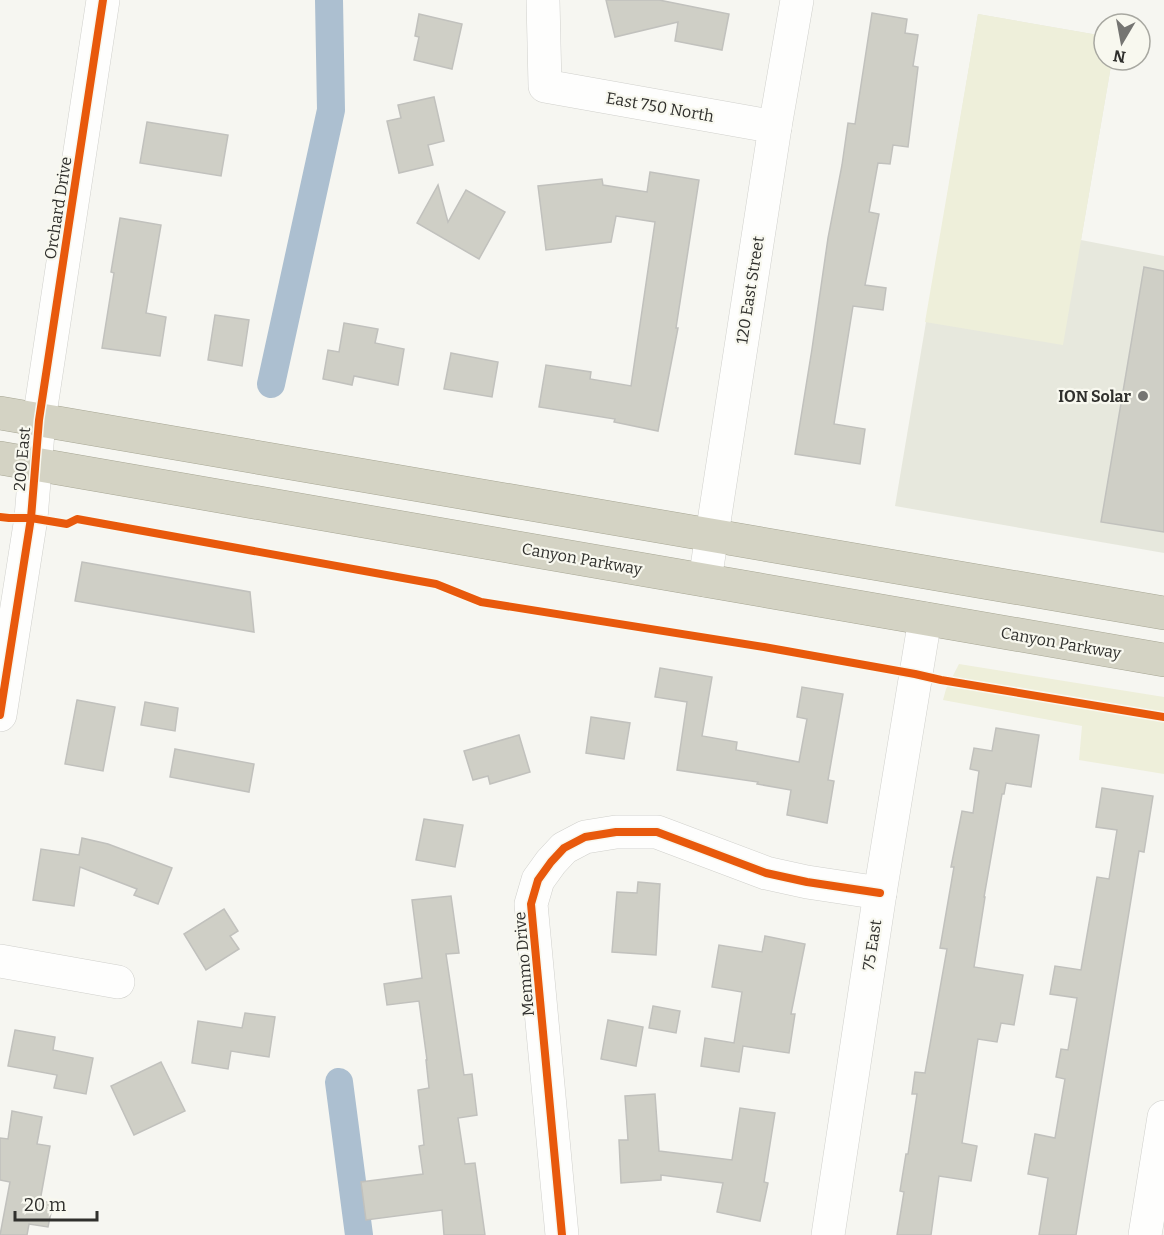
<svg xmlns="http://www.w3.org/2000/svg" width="1164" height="1235" font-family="Bitter,serif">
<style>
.built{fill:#e7e8dd}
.green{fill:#eeefda}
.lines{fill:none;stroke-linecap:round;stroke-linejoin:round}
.canal{stroke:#acbfd0;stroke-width:28}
.building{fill:#cfcfc6;stroke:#c1c1bd;stroke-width:1.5}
.minor-casing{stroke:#d0d0cc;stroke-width:34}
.highway-casing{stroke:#a7a694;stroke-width:34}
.minor{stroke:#fefefd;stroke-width:33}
.highway{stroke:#d4d3c4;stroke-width:33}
.cycleway-casing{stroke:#f8f8ef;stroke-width:11}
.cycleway{stroke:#e8590c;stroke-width:8}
.poi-dot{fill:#757572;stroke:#f8f8ef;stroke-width:2}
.labels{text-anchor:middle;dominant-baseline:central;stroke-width:4.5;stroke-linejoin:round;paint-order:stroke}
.street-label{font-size:16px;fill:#30302d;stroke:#f8f8ef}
.poi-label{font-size:16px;font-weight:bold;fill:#30302d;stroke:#f8f8ef;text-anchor:end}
</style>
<rect width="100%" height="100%" fill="#f6f6f1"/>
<path class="built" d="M978 14 1104 36V60H1112L1081 240 1164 256V553L895 506Z"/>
<g class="green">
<path d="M978 14 1104 36V60H1112L1063 345 925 322Z"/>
<path d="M959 664 1164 697V774L1079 760 1082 726 943 700 946 689Z"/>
</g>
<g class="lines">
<g class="canal">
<path d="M271 384 331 110 329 0"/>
<path d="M339 1082 359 1235"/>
</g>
</g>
<g class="building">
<path d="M606 0H659L729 14 722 50 675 41 678 22 615 37Z"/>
<path d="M872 13 907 19 905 33 918 35 913 66 918 67 908 147 893 145 890 164 878 163 869 212 879 214 865 285 886 288 883 310 853 306 834 424 865 429 860 464 795 454 812 349 828 238 842 165 848 123 855 124Z"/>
<path d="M419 14 462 24 452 69 414 60 419 37 415 36Z"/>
<path d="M434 97 444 141 428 145 433 165 399 173 387 121 401 118 398 105Z"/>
<path d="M147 122 228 135 221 176 140 163Z"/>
<path d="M650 172 699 180 676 328H678L658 431 614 422 615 419 539 407 546 365 591 372 590 379 631 386 655 222 616 216 611 242 546 250 538 186 602 179 603 185 647 192Z"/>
<path d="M438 185 448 222 466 190 505 212 479 259 417 223Z"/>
<path d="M120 218 161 225 146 313 166 317 160 356 102 348 114 273 111 272Z"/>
<path d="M1144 267 1164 271V532L1101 522Z"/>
<path d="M215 315 249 320 242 366 208 360Z"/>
<path d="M344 323 378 329 375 343 404 349 398 385 354 376 352 385 323 379 328 350 339 352Z"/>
<path d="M451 353 498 362 492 397 444 389Z"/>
<path d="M82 562 250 592 254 632 75 601Z"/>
<path d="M660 668 712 677 702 736 737 742 736 750 799 762 807 719 797 717 802 687 843 694 828 780 834 781 827 823 787 815 791 790 757 784 758 782 677 770 687 702 655 697Z"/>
<path d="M77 700 115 707 103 771 65 764Z"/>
<path d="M145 702 178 708 175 731 141 725Z"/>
<path d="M591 717 630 723 624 759 586 753Z"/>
<path d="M996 728 1039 735 1031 787 1006 783 1004 794H1002L984 897H985L974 967 1023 975 1014 1025 1001 1023 997 1042 978 1039 962 1143 977 1146 971 1181 939 1176 931 1235H897L904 1192 900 1191 906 1154H908L917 1094H912L915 1072 925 1073 947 949 940 948 954 867H951L962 811 973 813 979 771 970 769 974 748 992 751Z"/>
<path d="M519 735 530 772 490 784 488 776 473 780 464 751Z"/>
<path d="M175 749 254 764 249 792 170 777Z"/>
<path d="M1102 788 1153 796 1144 852 1139 851 1076 1235H1039L1048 1178 1028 1174 1035 1134 1055 1138 1065 1079 1056 1077 1061 1049 1068 1050 1077 998 1050 994 1055 966 1081 970 1097 877 1109 879 1117 830 1096 827Z"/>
<path d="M424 819 463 825 455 867 416 860Z"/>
<path d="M82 838 108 844 172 868 158 904 134 895 137 889 80 867 74 906 33 900 41 849 79 855Z"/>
<path d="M638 882 660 884 656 955 612 952 617 892 637 893Z"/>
<path d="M451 896 459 953 446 954 464 1075 472 1074 477 1115 458 1118 465 1164 475 1163 485 1235H444L442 1210 366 1220 361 1182 423 1174 419 1146 424 1145 418 1090 429 1088 426 1060H427L419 1001 387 1005 384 984 422 978 412 900Z"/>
<path d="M224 909 238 931 230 936 239 949 206 970 184 934Z"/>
<path d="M765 936 805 944 791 1014H795L789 1053 743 1046 739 1072 701 1066 705 1038 734 1043 742 992 712 987 719 945 762 952Z"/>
<path d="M653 1006 680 1011 676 1033 649 1028Z"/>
<path d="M245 1013 275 1017 269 1057 231 1051 228 1069 192 1063 198 1021 242 1028Z"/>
<path d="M608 1020 643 1027 636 1066 601 1059Z"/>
<path d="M15 1030 55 1037 53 1050 93 1058 86 1094 54 1088 57 1075 8 1066Z"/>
<path d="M161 1062 185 1111 134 1135 111 1086Z"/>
<path d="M655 1094 659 1151 732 1160 740 1108 775 1113 764 1182 768 1183 760 1221 717 1212 723 1183 661 1175V1180L621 1183 619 1140H628L625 1096Z"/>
<path d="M12 1111 42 1117 37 1144 50 1146 40 1201 53 1203 48 1227 29 1224 27 1235H0L10 1182 0 1180V1138L8 1139Z"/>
</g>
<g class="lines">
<defs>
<g id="minor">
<path d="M543 0 545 86 775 127"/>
<path d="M705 580 775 127 797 0"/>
<path d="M0 715 31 518 39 420 103 0"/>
<path d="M0 961 118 982"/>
<path d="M562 1235 531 904 538 880 551 862 564 848 585 837 616 832H657L766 873 807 882 880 893"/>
<path d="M828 1235 880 893 925 619"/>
<path d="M1145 1235 1164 1117"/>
</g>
<g id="highway">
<path d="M0 413 1164 613"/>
<path d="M0 458 1164 660"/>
</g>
</defs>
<use href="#minor" class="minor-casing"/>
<use href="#highway" class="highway-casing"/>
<use href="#minor" class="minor"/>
<use href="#highway" class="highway"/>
<defs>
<g id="cycleway">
<path d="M0 517 9 518H31L67 524 77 519 436 584 481 602 764 647 915 674 941 680 1164 717"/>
<path d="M0 715 31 518 39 420 103 0"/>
<path d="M562 1235 531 904 538 880 551 862 564 848 585 837 616 832H657L766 873 807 882 880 893"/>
</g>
</defs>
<use href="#cycleway" class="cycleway-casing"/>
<use href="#cycleway" class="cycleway"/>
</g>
<circle class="poi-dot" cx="1143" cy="396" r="6"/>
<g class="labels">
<g class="street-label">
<text transform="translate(660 107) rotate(10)">East 750 North</text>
<text transform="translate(58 208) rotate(-81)">Orchard Drive</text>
<text transform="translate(750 290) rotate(-81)">120 East Street</text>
<text transform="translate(22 459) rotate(-85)">200 East</text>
<text transform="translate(582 559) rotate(10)">Canyon Parkway</text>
<text transform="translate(1061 643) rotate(10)">Canyon Parkway</text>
<text transform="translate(872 945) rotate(-81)">75 East</text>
<text transform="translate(524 964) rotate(-95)">Memmo Drive</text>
</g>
<g class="poi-label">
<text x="1131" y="396">ION Solar</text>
</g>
</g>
<g transform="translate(1122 42) rotate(190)"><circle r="28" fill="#f8f8ef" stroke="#a8a8a1" stroke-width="1.5"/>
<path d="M0-4.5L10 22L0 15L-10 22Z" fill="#757572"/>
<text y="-9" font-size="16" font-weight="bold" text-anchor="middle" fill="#30302d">N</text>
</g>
<path d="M15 1211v9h82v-9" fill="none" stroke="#30302d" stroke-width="3"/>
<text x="24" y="1211" font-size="18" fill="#30302d" stroke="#f8f8ef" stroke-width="4.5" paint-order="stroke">20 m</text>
</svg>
